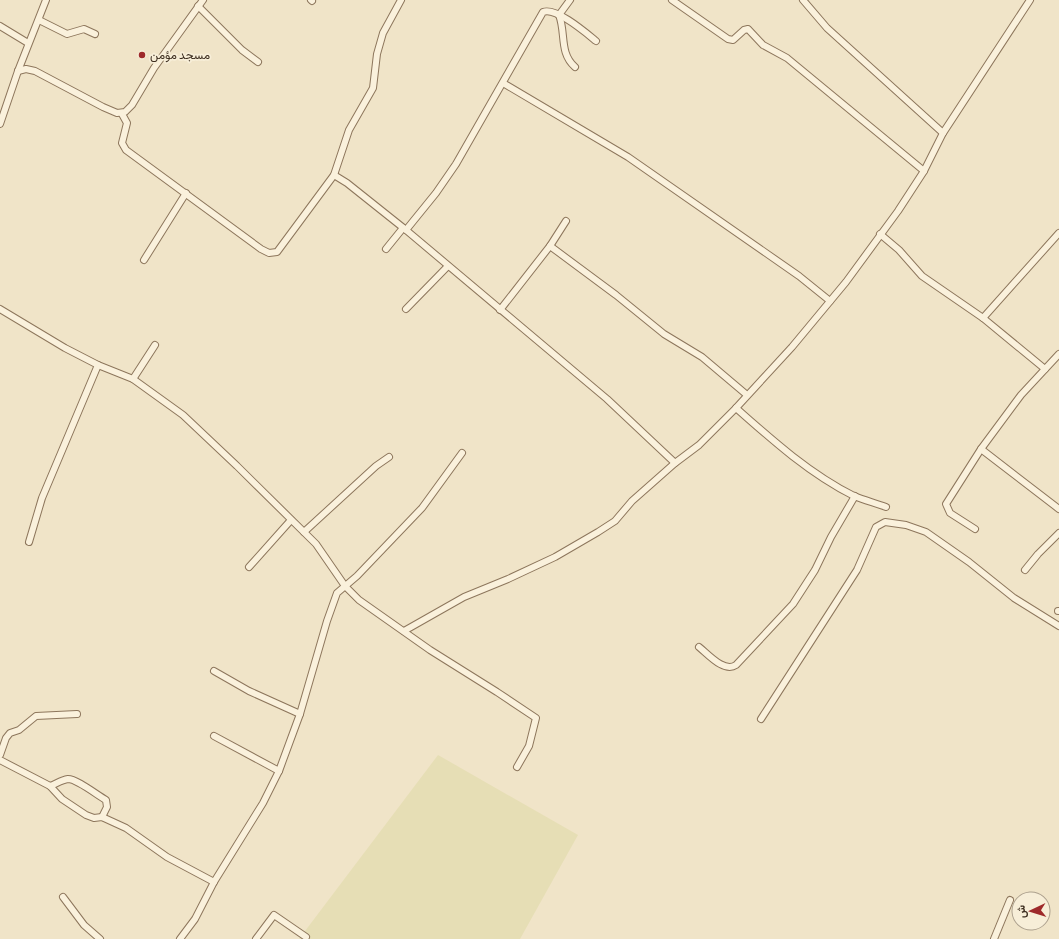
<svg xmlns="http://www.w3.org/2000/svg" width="1059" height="939" font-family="'Crimson Pro',Vazirmatn,serif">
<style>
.farmland{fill:#e6deb5}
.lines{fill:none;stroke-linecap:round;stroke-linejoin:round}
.street-casing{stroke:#8d765c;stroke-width:8}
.street{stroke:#faf1dc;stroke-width:6}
.poi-dot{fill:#9e2a2b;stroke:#f7eed8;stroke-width:1.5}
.labels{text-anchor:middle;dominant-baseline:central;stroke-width:3.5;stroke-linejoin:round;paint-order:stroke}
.poi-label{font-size:12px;fill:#3d2e20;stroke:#f7eed8;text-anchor:start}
</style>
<rect width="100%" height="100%" fill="#f0e4c8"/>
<path class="farmland" d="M438 755 578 835 520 939H299Z"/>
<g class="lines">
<defs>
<g id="street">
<path d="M311 0 312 1"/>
<path d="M672 0 728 39 733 40 744 30 748 29 763 45 787 58 924 171"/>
<path d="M803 0 827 28 943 133"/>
<path d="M198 6 242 50 258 62"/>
<path d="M559 15C566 33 559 53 575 67"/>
<path d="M559 15 570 0"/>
<path d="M39 20 67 34 84 29 95 34"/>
<path d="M0 26 28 43"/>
<path d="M18 71 26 69 35 71 103 107 117 113 125 112 132 105 154 68 203 0"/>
<path d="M503 83 628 157 799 276 830 301"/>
<path d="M122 114 127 123 122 143 126 150 261 249 269 253 277 252 334 175 349 130 373 88 377 54 383 33 401 0"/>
<path d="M0 124 18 71 46 0"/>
<path d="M334 175 347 183 406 230 607 399 675 463"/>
<path d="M406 230 436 193 456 164 543 12C556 7 585 32 596 41"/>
<path d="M880 234 899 250 922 276 983 318 1045 369"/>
<path d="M550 246 616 295 664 334 702 357 747 395"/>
<path d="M386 249 403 228"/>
<path d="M144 260 186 193"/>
<path d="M0 309 65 348 98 365 133 379 183 415 237 466 316 544 345 586 359 600 430 650 497 692 536 718 529 746 517 767"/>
<path d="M406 309 448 266"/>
<path d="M500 310 550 246 566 221"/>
<path d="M983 318 1059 233"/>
<path d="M1059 354 1021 395 981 449 1059 509"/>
<path d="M133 379 155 345"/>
<path d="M736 408C772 440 810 474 854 496 864 500 875 503 886 507"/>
<path d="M975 529 950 513 946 504 981 449"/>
<path d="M304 532 376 466 389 457"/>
<path d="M29 542 42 498 98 365"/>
<path d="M249 567 291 520"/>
<path d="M1025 570 1038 554 1059 533"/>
<path d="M1058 611H1059"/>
<path d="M404 631 464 597 508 579 555 557 598 532 615 521 632 501 675 463 699 445 736 408 792 347 846 282 898 211 924 171 943 133 1030 0"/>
<path d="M699 647C708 654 724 673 736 665L793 604 815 570 831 537 855 496"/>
<path d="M214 671 249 691 300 714"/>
<path d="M761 719 857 570 876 527 885 522 906 525 926 532 969 562 1014 598 1059 626"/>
<path d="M214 736 279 771"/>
<path d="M0 755 6 738 10 733 19 730 36 716 77 714"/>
<path d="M0 760 50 786 62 799 86 815 94 818 102 817 126 828 167 857 214 882"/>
<path d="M50 786C56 784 61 780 68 779 77 779 97 795 106 800L107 807 102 817"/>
<path d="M63 897 84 925 100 939"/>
<path d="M180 939 195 919 214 882 263 803 279 771 300 714 327 621 337 593 357 576 422 508 462 453"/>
<path d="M256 939 274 915 306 937"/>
<path d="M994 939 1010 900"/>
</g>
</defs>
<use href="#street" class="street-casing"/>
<use href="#street" class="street"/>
</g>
<circle class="poi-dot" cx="142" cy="55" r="4"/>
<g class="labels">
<g class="poi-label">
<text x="150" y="55">مسجد مؤمن</text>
</g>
</g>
<g transform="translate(1031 911) rotate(266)"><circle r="19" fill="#f7eed8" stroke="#ada18e"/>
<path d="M0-3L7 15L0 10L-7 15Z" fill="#9e2a2b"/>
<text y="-6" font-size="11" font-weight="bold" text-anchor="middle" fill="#3d2e20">ش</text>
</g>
</svg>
